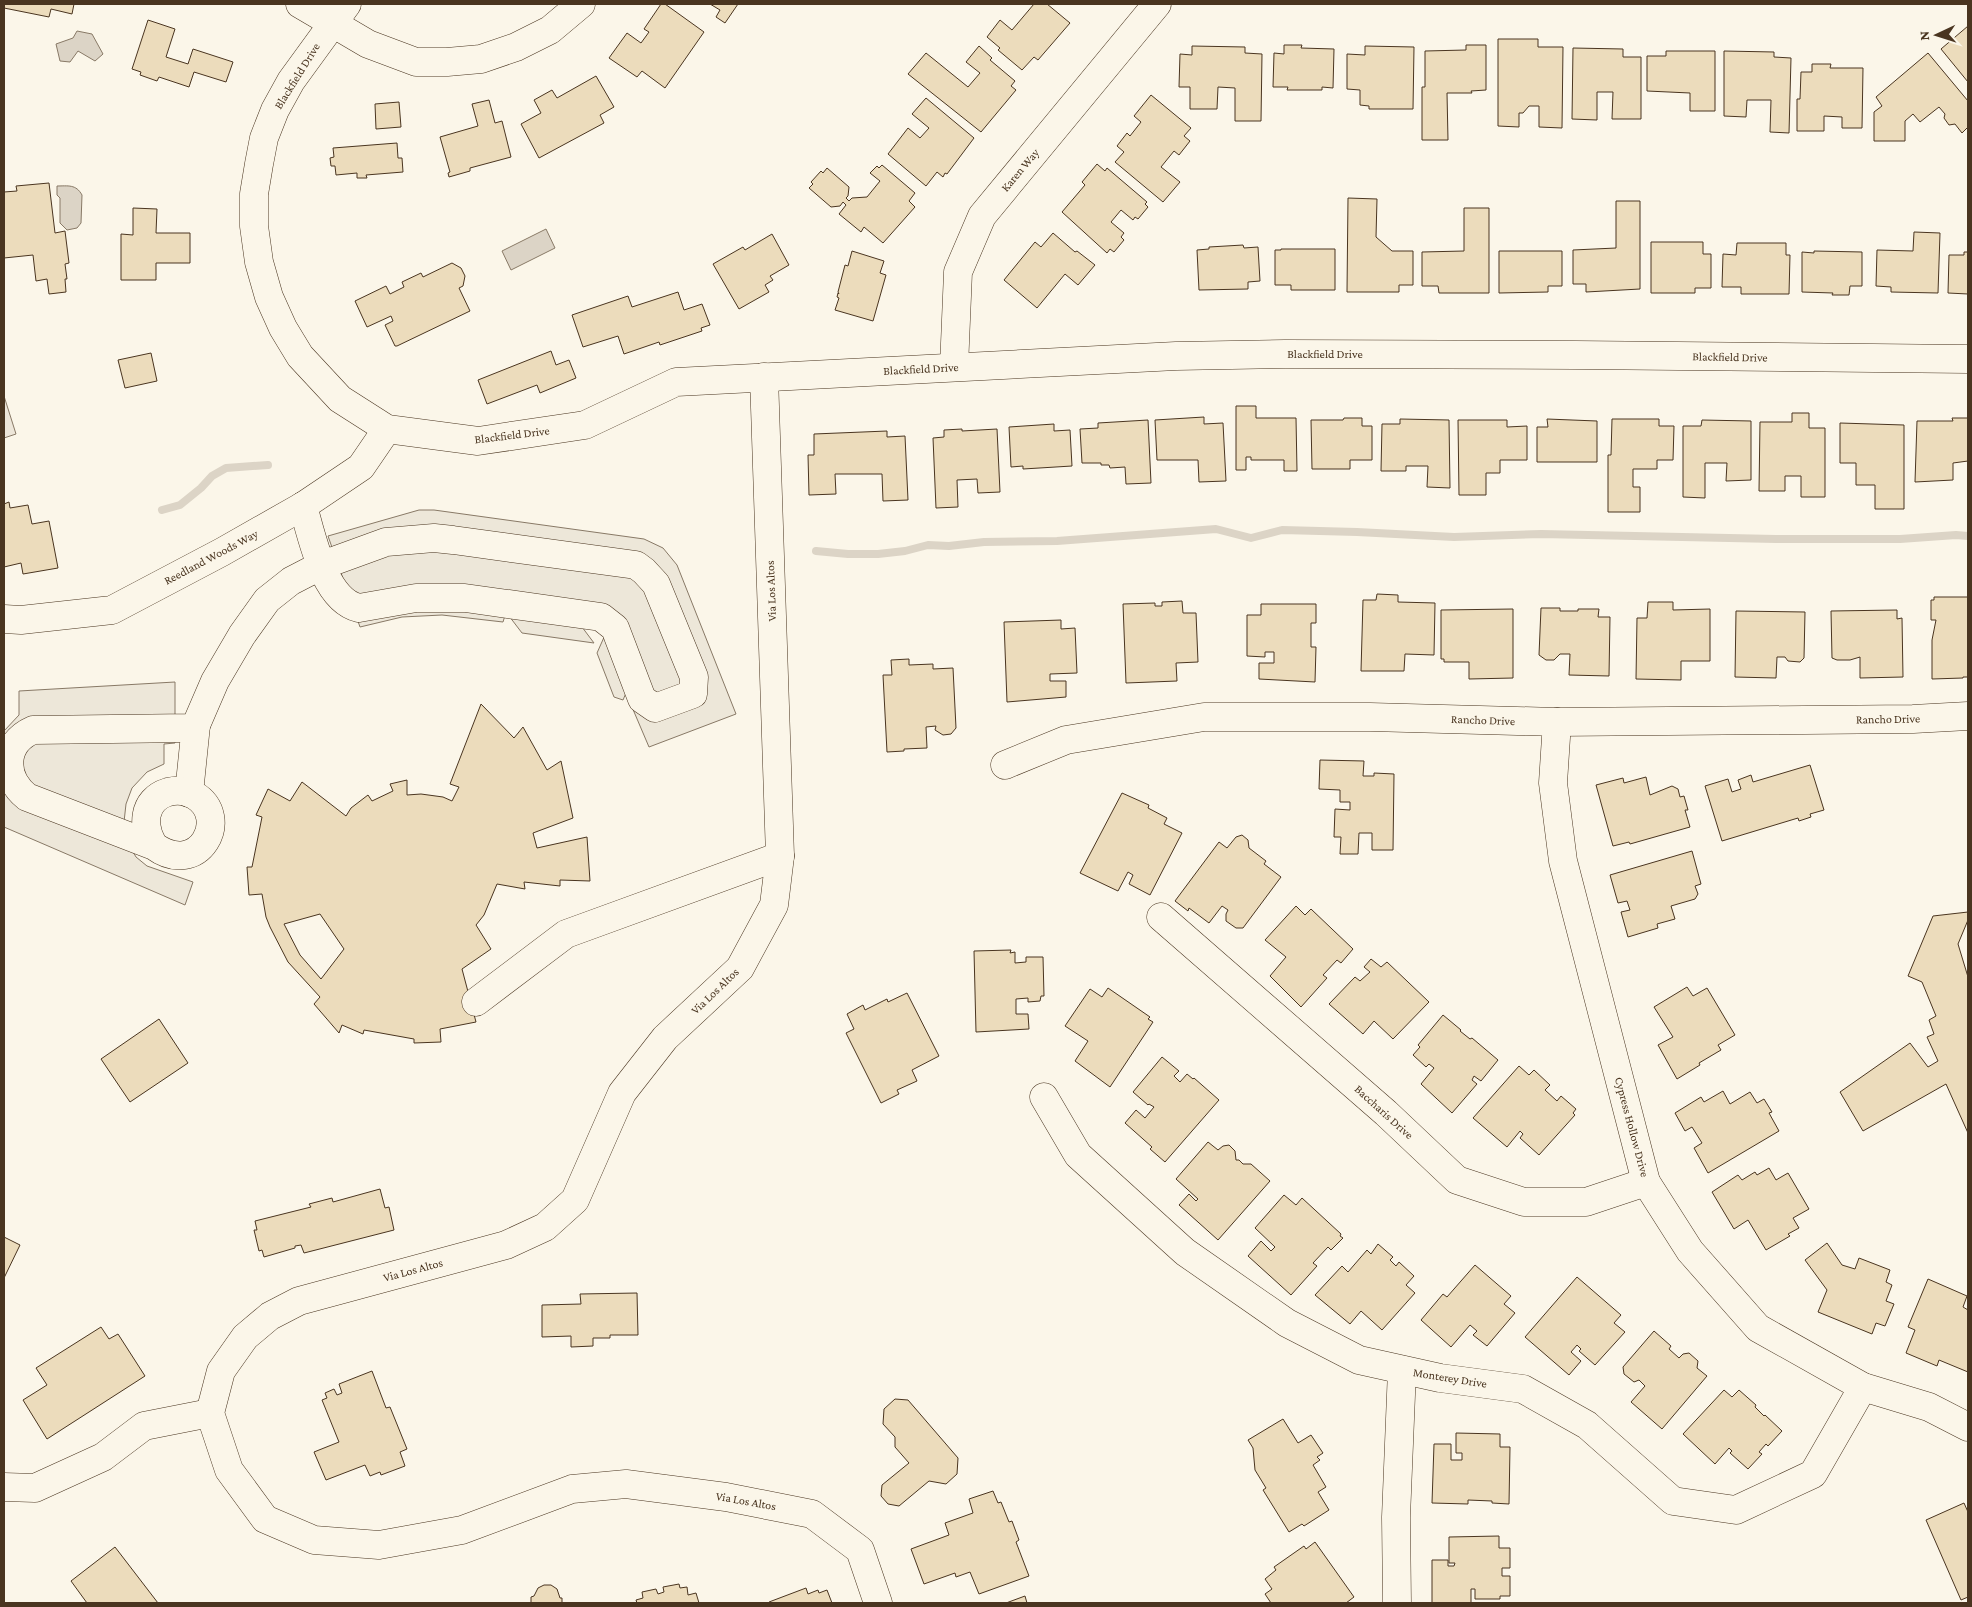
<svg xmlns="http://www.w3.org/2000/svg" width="1972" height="1607" font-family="'Crimson Pro',serif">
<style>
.green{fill:#ede6d9;stroke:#887966}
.parking{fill:#ede7d9;stroke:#887966}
.water{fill:#dcd4c6;stroke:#887966}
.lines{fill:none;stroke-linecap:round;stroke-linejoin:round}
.stream{stroke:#dcd4c6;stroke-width:8}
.building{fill:#ecdcbc;stroke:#4a3520;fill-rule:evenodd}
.minor-casing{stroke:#4a3520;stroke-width:29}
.minor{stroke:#fbf6e9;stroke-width:28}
.labels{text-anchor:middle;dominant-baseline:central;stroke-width:4;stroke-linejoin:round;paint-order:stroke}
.street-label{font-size:12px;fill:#4a3520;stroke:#fbf6e9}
</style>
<rect width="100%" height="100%" fill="#fbf6e9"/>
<path class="green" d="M4 396 16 434 4 438Z"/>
<g class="parking">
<path d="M419 510H434L644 539 663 548 677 565 736 714 649 747 626 693 623 700 614 697 597 653 605 635 604 629 582 627 594 643 522 633 506 612 503 622 442 615 402 617 360 627 328 536Z"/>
<path d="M175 682V743L164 744V764L147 772 132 788 126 804 124 822 128 843 136 857 147 866 193 882 185 905 4 827V731L19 715V691Z"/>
</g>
<g class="water">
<path d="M77 31 92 34 103 54 95 61 78 51 70 62 60 61 56 44 73 38Z"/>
<path d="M57 186C68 186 76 184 82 195L81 223 77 228 67 230 60 223V198L57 195Z"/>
<path d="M546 229 555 248 511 270 502 251Z"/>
</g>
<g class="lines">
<g class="stream">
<path d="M162 510 180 505 201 488 212 476 226 468 268 465"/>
<path d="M816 551 848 554H878L905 551 928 545 949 546 984 542 1057 541 1216 529 1251 538 1282 530 1357 532 1454 537 1541 534 1776 539H1900L1956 535 1968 536"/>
</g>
</g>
<g class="building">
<path d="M4 4H74L72 14 51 9 49 17 4 8Z"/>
<path d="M661 4H665L704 32 665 88 642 71 637 77 609 58 627 33 641 43 649 32 644 29Z"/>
<path d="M710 4H738L725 23 716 17 720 10Z"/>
<path d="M1034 4H1047L1070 23 1038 60 1034 57 1022 70 998 50 1000 48 987 37 1000 20 1012 30Z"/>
<path d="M148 20 175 29 166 57 188 64 193 49 233 62 226 82 194 72 189 87 159 77 157 81 140 75 141 72 132 69Z"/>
<path d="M1968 26V82L1941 49Z"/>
<path d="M1498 39H1538V47H1563L1562 128 1539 127V106H1529L1523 113H1519V127L1498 126Z"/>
<path d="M1284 45H1302L1301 48 1334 49 1333 88 1322 87V90H1287L1288 87H1273L1274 53 1284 54Z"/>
<path d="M1466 45H1486V90L1471 91 1472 93H1447L1448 140H1422V87H1425V51L1466 50Z"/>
<path d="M979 46 992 58 990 60 1015 81 1011 86 1016 90 981 132 908 74 926 53 968 87 980 73 966 62Z"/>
<path d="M1192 46 1245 47V53L1262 54 1261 121H1235V88L1218 87 1217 109H1190V87H1179L1180 54 1192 55Z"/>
<path d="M1365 46 1414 47 1413 109H1369V106L1360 105V90L1347 89V54L1365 55Z"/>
<path d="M1573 48 1623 49V57H1641V119H1612L1613 92H1597V120L1572 119Z"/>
<path d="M1666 51H1715V111H1690V93L1647 91V56H1666Z"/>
<path d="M1724 51 1774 52V57L1791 58 1789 133 1770 132 1771 100H1747L1746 117 1724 116Z"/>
<path d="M1928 53 1968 101V127L1962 133 1955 124 1949 125 1944 118 1945 114 1939 107 1920 122 1913 114 1905 121V141H1874V112L1882 106 1876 97Z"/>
<path d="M1812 64H1831L1830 68H1863L1862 128H1842V117L1824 116V131H1797V99H1800L1801 72H1812Z"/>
<path d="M596 76 614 107 600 115 604 123 539 158 521 124 541 113 534 100 552 90 557 98Z"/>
<path d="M1151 95 1191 128 1184 136 1190 141 1179 155 1174 151 1161 167 1180 182 1163 202 1115 162 1124 152 1117 146 1127 133 1130 136 1141 122 1134 116Z"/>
<path d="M926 98 974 138 947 174 945 173 943 177 937 172 926 186 888 154 908 128 920 138 929 128 912 114Z"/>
<path d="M489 100 495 123 502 121 511 157 470 168V171L449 177 448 173 450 172 440 137 478 126 472 104Z"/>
<path d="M399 102 401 127 376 129 375 104Z"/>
<path d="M397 143 398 158H402L403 172 366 175 367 178H357V173L336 175 335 166H331L330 158 334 157 333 148Z"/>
<path d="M1097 164 1105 171 1107 168 1147 202 1145 204 1148 207 1138 219 1135 217 1133 220 1121 210 1111 222 1124 233 1121 237 1124 240 1114 252 1110 249 1107 253 1062 212 1085 185 1082 182Z"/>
<path d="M882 165 915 193 909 201 915 207 883 243 864 227 861 232 839 214 846 205 843 202 840 206 831 207 809 188 813 184 811 182 821 171 823 173 827 168 849 187 848 196 846 198 849 201 852 198 867 197 880 181 870 173 877 166 879 168Z"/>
<path d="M49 183 55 233 65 231 69 263 65 264 67 279H65L66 292 49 294 47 279 36 281 33 255 4 258V192L17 191 16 186Z"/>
<path d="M1348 198 1377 199 1376 237 1392 251H1413V285H1399V292H1347Z"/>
<path d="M1616 201H1640V289L1586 292V284H1573V250L1616 248Z"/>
<path d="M133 208 157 209 156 233H190V263H156V280H121V234L133 235Z"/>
<path d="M1464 208H1489V293H1439L1438 286H1422V252L1464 251Z"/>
<path d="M1914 232 1940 233 1938 293 1891 292V287L1876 286 1877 250 1913 251Z"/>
<path d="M1053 233 1075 252 1077 251 1095 265 1078 285 1065 274 1037 308 1004 280 1035 242 1041 247Z"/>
<path d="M772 234 789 265 770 276 773 280 765 285 769 292 739 309 713 264 743 247 745 250Z"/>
<path d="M1651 242H1703V254H1711V288H1695V293H1651Z"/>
<path d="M1737 243H1786V255H1790L1789 294H1741V287H1722L1723 254 1736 255Z"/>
<path d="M1243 245 1244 248 1258 247 1260 281 1248 282V289L1199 290 1197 250 1209 249V247Z"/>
<path d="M1281 249H1335V290H1291V285H1275V250H1281Z"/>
<path d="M852 251 884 261 880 273 886 275 873 321 835 310 839 298 837 297 838 293 839 294 838 292 845 265 848 266Z"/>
<path d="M1499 251H1562V286H1548V292L1499 293Z"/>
<path d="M1814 251 1862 252V286H1850L1849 295H1832L1833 293 1802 292V252L1814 253Z"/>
<path d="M1964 252H1968V294L1948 293 1949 255H1964Z"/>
<path d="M452 263 461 268 465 276 463 286 459 288 470 311 397 346H395L385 325 393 321 391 316 367 327 355 301 386 286 390 294 404 287 402 282 421 273 423 277Z"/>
<path d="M678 292 684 310 702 304 710 325 701 328 702 331 660 345 659 342 624 354 618 336 583 347 572 315 628 296 632 307Z"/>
<path d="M551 351 556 365 569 360 576 378 540 393 537 385 487 404 478 380Z"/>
<path d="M151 353 157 381 125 388 118 360Z"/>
<path d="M1236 406H1256V418H1296L1297 471H1284V460H1251V457H1246V470H1236Z"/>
<path d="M1792 413H1809V428H1825V497H1801V476H1785V491H1759L1760 422H1792Z"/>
<path d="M1204 417V424L1223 423 1226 481 1199 482 1198 460H1157L1155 420Z"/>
<path d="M1344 418H1362V426H1372V460H1350V469H1312L1311 420H1343Z"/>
<path d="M1952 418H1968V461L1953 463V480L1915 482 1917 421H1953Z"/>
<path d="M1400 419 1449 420 1450 488 1427 487 1428 466H1406V471H1381L1382 424H1400Z"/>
<path d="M1547 419 1597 421V462H1537V427H1548Z"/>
<path d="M1612 419H1659V426H1674L1673 460H1657V469H1633V487H1640V512H1608V455H1611Z"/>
<path d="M1148 420 1151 483 1126 484 1125 467 1110 468 1109 465H1101V463H1082L1080 429 1098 428V423Z"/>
<path d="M1458 420H1507V427L1527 426V460H1500V473H1486V495H1459Z"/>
<path d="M1702 420 1751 421V480L1726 481 1727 463H1705V498L1683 497V426H1701Z"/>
<path d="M1840 423 1904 425V509H1875V485H1856V463H1840Z"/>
<path d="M1054 424V431L1070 430 1072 466 1023 469V466L1011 467 1009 427Z"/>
<path d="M962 429V431L997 429 1000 492 978 493 977 479 957 480 958 507 936 508 933 438 944 437V430Z"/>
<path d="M887 431V437L905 436 908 500 883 501 882 474H835L836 494 809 495 808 455H814V434Z"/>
<path d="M9 502 10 508 28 505 32 524 49 521 58 568 23 574 21 563 4 567V504Z"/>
<path d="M1377 594 1398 595V602L1435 603 1434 655 1405 654 1404 671H1361L1363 600H1376Z"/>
<path d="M1934 597H1968V677H1963V678L1932 679V640L1936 620H1931V600H1934Z"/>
<path d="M1182 601 1183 613H1196L1198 662 1176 663 1177 681 1126 683 1123 604 1155 603V606H1162V602Z"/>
<path d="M1648 602H1673V610L1710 609V661H1681V680L1636 679 1637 618H1647Z"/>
<path d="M1261 604H1316V623H1311V647H1316L1315 682 1259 679V663H1274V652H1265V657L1247 656V615H1261Z"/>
<path d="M1541 608H1560V611H1578V609H1599L1598 617H1610L1609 676 1569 675 1570 654H1560L1554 660H1546L1539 655Z"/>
<path d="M1513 609V678L1469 679V662H1444V659H1441V610Z"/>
<path d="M1897 610V619L1902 618 1903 677 1860 678V657L1850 660H1837L1832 658 1831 611Z"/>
<path d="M1736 611 1805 612 1804 658 1800 662 1788 661 1785 657H1777L1776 678 1735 677Z"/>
<path d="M1061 620V629L1075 628 1077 673 1050 674V681H1066V697L1007 702 1004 622Z"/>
<path d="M909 659V665L933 664V669L953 668 956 728 951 734 943 735 935 730 936 726 926 727 927 748 904 749V751L887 752 883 675H892L891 660Z"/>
<path d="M481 704 514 738 523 727 547 770 561 761 573 818 533 833 537 848 587 837 590 881 560 880V886L524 882 525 889 497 884 484 915 476 925 491 949 462 969 476 1022 440 1029 441 1042 414 1043V1039L364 1030 363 1034 342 1025 339 1033 314 1004 320 997 288 962 270 927 266 917 262 894 249 895 247 867H252L262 817 256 815 268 789 290 801 302 782 346 816 351 808 368 795 372 801 393 791 390 784 407 780V795L421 794 443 797 452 801 459 787 450 784ZM320 914 344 949 321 979 300 955 284 924Z"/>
<path d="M1320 760 1364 761 1363 776H1374V773L1394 774 1393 850H1372V833H1359L1358 854H1340L1341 837H1334L1335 809 1350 810V802H1340V790L1319 789Z"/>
<path d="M1810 765 1824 810 1810 814 1811 817 1799 821 1798 818 1722 841 1705 786 1728 779 1732 792 1741 789 1738 780 1751 775 1753 782Z"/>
<path d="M1646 777 1650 795 1672 786 1678 789 1680 797 1684 796 1688 810H1685L1690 827 1630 844 1629 842 1613 846 1596 785 1623 778 1624 783Z"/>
<path d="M1122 793 1149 805 1148 808 1167 818 1164 824 1182 833 1150 895 1129 884 1133 875 1128 872 1118 891 1080 873Z"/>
<path d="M1242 835 1248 840 1249 848 1266 861 1264 864 1281 877 1243 928H1236L1226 921V914L1228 910 1222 906 1209 923 1189 908 1188 911 1175 901 1219 842 1227 848 1236 837Z"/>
<path d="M1692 851 1701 884 1695 886 1698 894 1695 899 1671 906 1675 919 1657 924 1658 928 1628 937 1621 912 1630 910 1627 901 1618 903 1610 875Z"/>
<path d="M1296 906 1305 915 1311 909 1353 949 1341 963 1337 960 1323 975 1327 978 1301 1007 1270 976 1286 957 1265 940Z"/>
<path d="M1968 912V920L1958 944 1968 977V1133L1946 1084 1863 1131 1840 1092 1910 1043 1928 1067 1938 1061 1927 1037 1934 1034 1929 1020 1936 1016 1922 982 1908 976 1933 916Z"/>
<path d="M1011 950 1010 953 1015 952V963L1026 962V957H1043L1044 996H1041L1040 1001 1028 1002V998L1016 999V1014H1028L1029 1029 976 1032 974 951Z"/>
<path d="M1371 959 1381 967 1387 962 1429 1002 1393 1039 1374 1021 1363 1034 1329 1004 1355 977 1360 981 1370 972 1364 967Z"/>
<path d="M1687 987 1693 996 1707 988 1735 1035 1718 1045 1721 1050 1699 1063 1700 1065 1677 1079 1658 1045 1673 1037 1654 1007Z"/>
<path d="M1108 988 1150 1017 1148 1019 1153 1022 1110 1087 1075 1061 1088 1041 1065 1026 1090 989 1102 997Z"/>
<path d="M907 993 939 1056 912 1070 917 1081 897 1090 899 1094 881 1103 846 1033 854 1029 847 1014 863 1005 865 1010 887 999 888 1002Z"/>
<path d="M1443 1015 1461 1030 1460 1031 1470 1039 1472 1038 1498 1060 1481 1081 1474 1076 1472 1080 1477 1084 1452 1113 1421 1084 1434 1068 1429 1064 1426 1067 1413 1055 1420 1047 1418 1045Z"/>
<path d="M159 1019 188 1063 130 1102 101 1059Z"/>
<path d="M1162 1057 1179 1071 1174 1076 1180 1082 1187 1074 1193 1079 1194 1078 1219 1100 1165 1162 1150 1149 1152 1147 1125 1123 1136 1110 1145 1118 1154 1107 1149 1104 1148 1105 1133 1092Z"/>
<path d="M1519 1066 1529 1075 1534 1070 1550 1085 1545 1090 1557 1101 1561 1096 1576 1109 1573 1113 1575 1115 1539 1155 1520 1138 1523 1134 1520 1131 1507 1147 1473 1118Z"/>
<path d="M1723 1091 1730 1104 1750 1092 1757 1103 1764 1099 1772 1112 1769 1113 1779 1131 1708 1173 1694 1148 1702 1143 1692 1127 1685 1131 1675 1113 1701 1097 1704 1102Z"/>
<path d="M1208 1142 1218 1150 1223 1146 1229 1145 1235 1151 1236 1160H1239L1243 1164H1251L1270 1181 1218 1240 1179 1205 1189 1194 1196 1201 1198 1199 1176 1179Z"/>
<path d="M1769 1168 1776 1180 1788 1173 1809 1209 1793 1218 1799 1228 1788 1234 1790 1236 1766 1250 1748 1220 1734 1229 1712 1192 1738 1175 1742 1180 1755 1172 1757 1175Z"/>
<path d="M380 1189 385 1208 389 1207 394 1230 304 1253 301 1245 295 1246V1248L264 1257 262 1250 259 1251 254 1230H257L255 1221 311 1207 309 1204 332 1198 333 1202Z"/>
<path d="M1284 1195 1296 1205 1302 1198 1341 1234 1340 1236 1343 1238 1331 1250 1328 1247 1313 1263 1317 1266 1291 1295 1248 1256 1261 1241 1271 1251 1275 1247 1255 1228Z"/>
<path d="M4 1237 20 1245 4 1278Z"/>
<path d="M1827 1243 1842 1265 1855 1269 1859 1258 1890 1270 1886 1282 1892 1285 1886 1301 1894 1304 1885 1326 1876 1323 1872 1334 1818 1312 1827 1290 1805 1260Z"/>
<path d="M1378 1244 1393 1257 1390 1260 1396 1266 1399 1262 1414 1276 1406 1285 1415 1293 1382 1330 1361 1311 1350 1324 1315 1295 1342 1266 1348 1272 1367 1250 1371 1254Z"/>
<path d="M1475 1265 1511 1296 1504 1304 1515 1313 1487 1346 1473 1335 1477 1331 1470 1325 1451 1347 1421 1320 1443 1294 1447 1297Z"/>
<path d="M1577 1277 1621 1315 1614 1323 1625 1332 1595 1365 1579 1351 1581 1349 1577 1345 1571 1352 1581 1361 1569 1375 1525 1337Z"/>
<path d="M1928 1279 1967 1296 1963 1307 1968 1310V1372L1939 1360 1937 1366 1906 1353 1915 1330 1908 1327Z"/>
<path d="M637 1293 638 1335H610V1338H593V1346L571 1347V1336L542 1337V1305L581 1304 580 1294Z"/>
<path d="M101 1327 109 1339 118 1334 145 1376 47 1439 23 1400 47 1385 36 1368Z"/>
<path d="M1654 1331 1671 1346 1669 1349 1679 1358 1683 1354 1689 1353 1698 1361 1697 1368 1707 1376 1662 1429 1631 1402 1645 1386 1639 1380 1634 1382 1624 1374 1623 1367Z"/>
<path d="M372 1371 386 1408 390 1407 407 1449 400 1452 405 1466 381 1475 380 1472 370 1476 365 1465 326 1480 314 1452 339 1442 322 1400 327 1398 325 1393 334 1389 337 1395 342 1393 339 1384Z"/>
<path d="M1724 1390 1732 1397 1739 1390 1756 1405 1755 1407 1764 1416 1765 1415 1782 1431 1768 1446 1766 1444 1759 1452 1762 1454 1748 1469 1730 1453 1732 1451 1729 1448 1715 1464 1683 1434Z"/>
<path d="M895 1399 908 1400 958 1458 957 1474 946 1484 929 1481 899 1506 888 1504 881 1496 882 1485 909 1463 895 1447V1437L883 1424 884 1409Z"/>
<path d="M1283 1419 1298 1443 1311 1435 1323 1453 1317 1457 1320 1460 1313 1465 1326 1487 1318 1492 1329 1510 1304 1526 1302 1524 1289 1532 1263 1490 1266 1488 1255 1470 1253 1448 1248 1440Z"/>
<path d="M1456 1433 1500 1434V1447H1510L1509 1504 1492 1503V1501L1468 1500V1504L1432 1503 1434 1444H1451V1460H1462V1453H1456Z"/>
<path d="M993 1491 998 1503 1001 1502 1009 1522 1012 1521 1019 1540 1016 1542 1029 1576 979 1594 970 1572 956 1577 955 1573 924 1584 911 1549 949 1535 945 1523 973 1513 969 1499Z"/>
<path d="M1964 1503 1968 1512V1597L1961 1600 1926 1520Z"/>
<path d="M1499 1536V1548H1510V1568H1502V1576H1510V1596H1500V1599H1475V1589H1471V1603H1432V1560H1448V1566H1454L1455 1563H1449V1537Z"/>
<path d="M1315 1542 1354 1597 1346 1603H1271L1265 1594 1272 1589 1265 1579 1276 1570 1274 1567 1304 1546 1306 1549Z"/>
<path d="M115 1547 158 1603H87L71 1581Z"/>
<path d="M679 1584 680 1588 687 1587 688 1595 696 1593 699 1603H637L636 1600 643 1598 642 1592 656 1589 658 1594 664 1592 663 1587Z"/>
<path d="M544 1585H551L557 1589 560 1598H562V1603H531V1597L534 1596 538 1588Z"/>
<path d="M806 1588 808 1594 818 1590 819 1593 827 1590 832 1603H769V1602Z"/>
<path d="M1025 1596 1027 1603H1006Z"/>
</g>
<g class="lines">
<defs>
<g id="minor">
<path d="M300 4 368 44 416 62H447L481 59 516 47 550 30 581 4"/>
<path d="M347 4 291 81 275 110 264 138 259 164 254 194V226L259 262 269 297 283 328 300 356 340 399 387 429 478 441 585 425 676 382 1176 356 1285 354 1576 355 1968 359"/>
<path d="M954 367 958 272 982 216 1157 4"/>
<path d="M764 377 780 856 774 905 740 968 665 1038 622 1093 575 1200 545 1227 506 1245 299 1301 270 1316 245 1337 221 1371 210 1413 229 1470 265 1519 314 1540 379 1545 462 1530 572 1489 626 1484 726 1497 812 1514 860 1550 878 1603"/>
<path d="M4 619 21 620 112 610 222 552 303 506 361 467 387 429"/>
<path d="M1557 722 1553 783 1563 861 1646 1182 1690 1251 1758 1328 1863 1387 1929 1407 1968 1427"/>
<path d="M1005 765 1066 740 1204 717H1370L1557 722 1913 719 1968 716"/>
<path d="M189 793 196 725"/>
<path d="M154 846C142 827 142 800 168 792 177 790 187 791 194 795 232 817 199 879 154 846L27 797C2 777 3 743 33 730L190 728 196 725 215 681 242 635 267 600 291 581 320 566 386 542 434 538 453 540 636 565 644 571 656 584 694 677 693 694 655 708 642 699 615 628 601 617 465 598H416L359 608C324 600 312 537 303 506"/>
<path d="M1161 917 1386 1113 1457 1180 1524 1202H1586L1646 1182"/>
<path d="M476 1002 566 934 780 856"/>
<path d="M1044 1097 1078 1155 1185 1252 1287 1323 1359 1360 1440 1378 1523 1389 1587 1425 1673 1501 1736 1510 1813 1474 1863 1387"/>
<path d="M4 1487 35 1488 103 1457 144 1426 210 1413"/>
<path d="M1397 1603 1396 1517 1402 1370"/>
</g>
</defs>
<use href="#minor" class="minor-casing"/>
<use href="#minor" class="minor"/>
</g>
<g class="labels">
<g class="street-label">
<text transform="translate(297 76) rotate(-58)">Blackfield Drive</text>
<text transform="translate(1020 170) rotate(-50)">Karen Way</text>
<text x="1325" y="354">Blackfield Drive</text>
<text transform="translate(1730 357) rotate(1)">Blackfield Drive</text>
<text transform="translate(921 369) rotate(-3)">Blackfield Drive</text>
<text transform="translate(512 435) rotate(-7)">Blackfield Drive</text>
<text transform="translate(211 557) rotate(-28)">Reedland Woods Way</text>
<text transform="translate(771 591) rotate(-92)">Via Los Altos</text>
<text transform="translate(1888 719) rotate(-1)">Rancho Drive</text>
<text transform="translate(1483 720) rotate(2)">Rancho Drive</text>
<text transform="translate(715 991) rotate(-44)">Via Los Altos</text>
<text transform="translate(1384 1112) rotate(42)">Baccharis Drive</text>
<text transform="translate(1632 1127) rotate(75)">Cypress Hollow Drive</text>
<text transform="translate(413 1270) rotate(-15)">Via Los Altos</text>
<text transform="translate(1450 1378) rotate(9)">Monterey Drive</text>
<text transform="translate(746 1501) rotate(10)">Via Los Altos</text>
</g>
</g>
<rect width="1972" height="1607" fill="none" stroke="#4a3520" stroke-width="10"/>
<g transform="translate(1937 35) rotate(266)" stroke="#fbf6e9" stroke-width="4" paint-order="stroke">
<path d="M0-4L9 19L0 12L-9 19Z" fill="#4a3520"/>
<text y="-8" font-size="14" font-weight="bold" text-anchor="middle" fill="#4a3520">N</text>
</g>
</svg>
